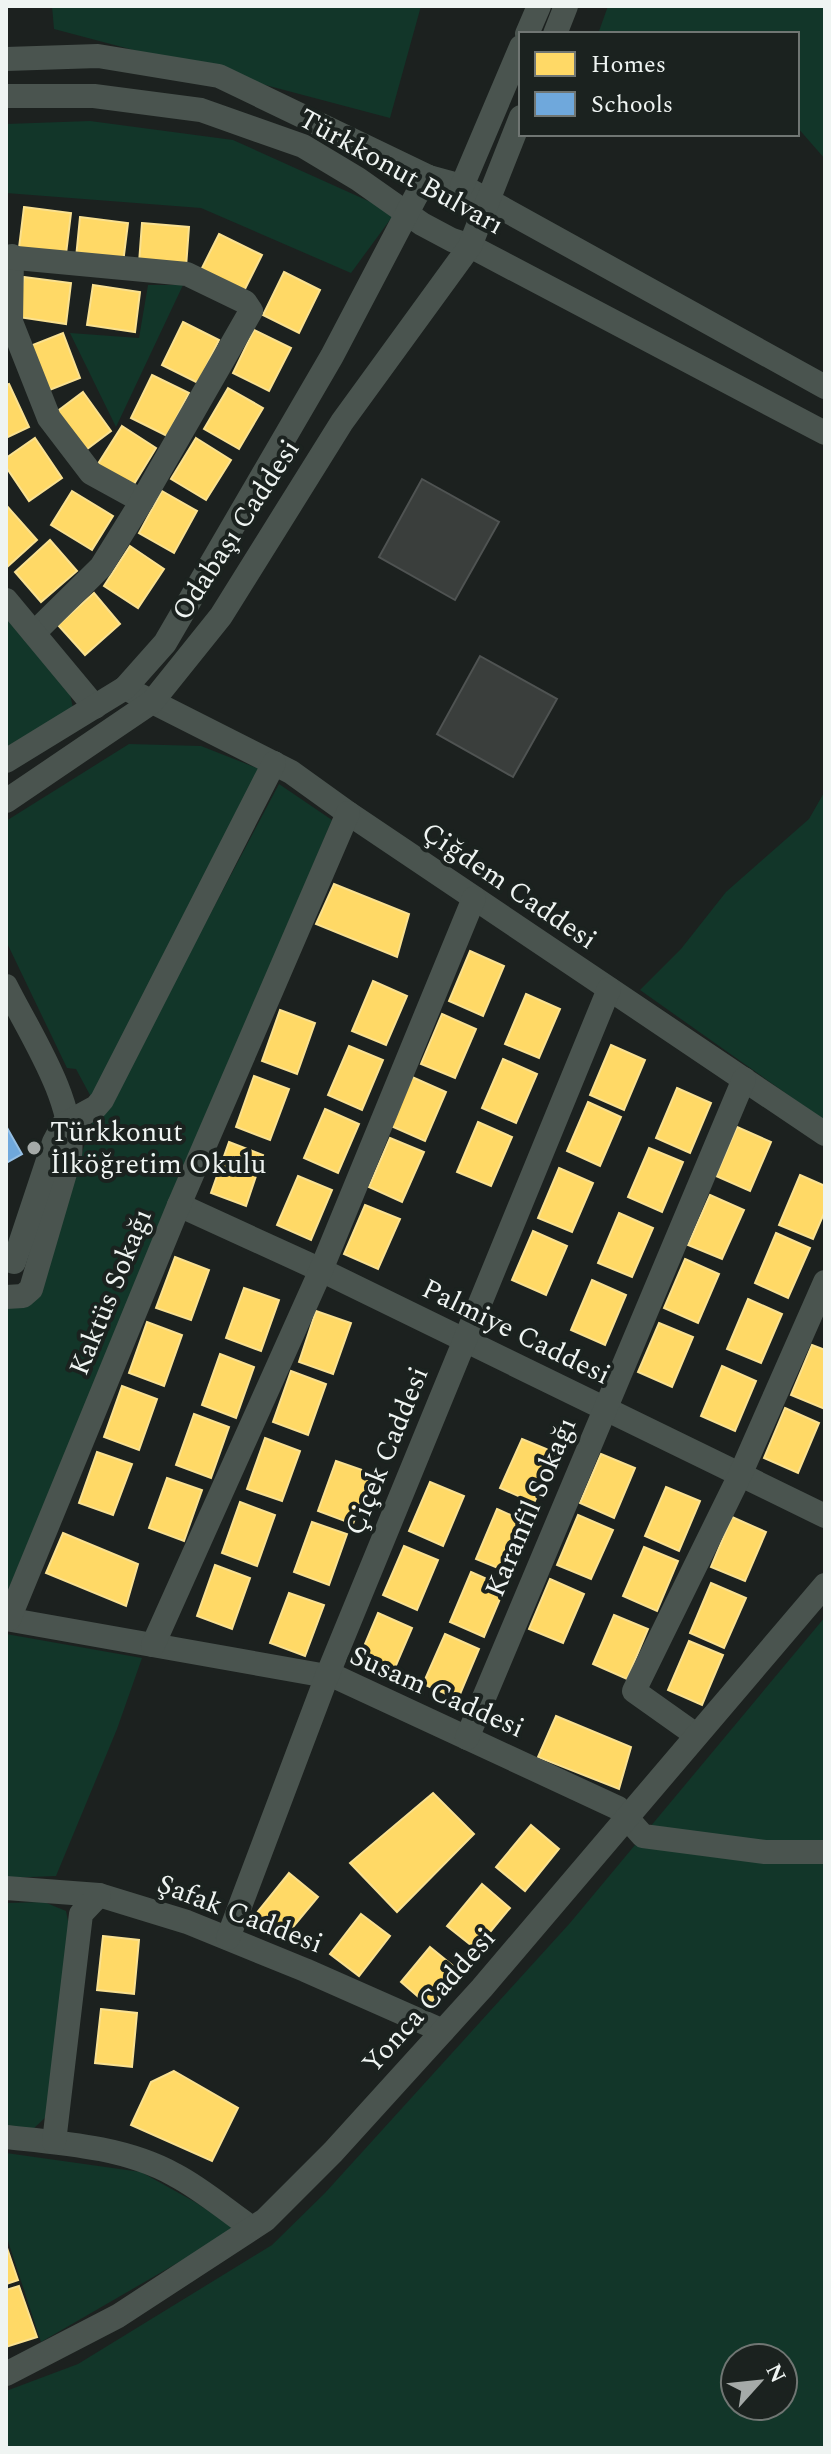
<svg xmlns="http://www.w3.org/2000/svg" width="831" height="2454" font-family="Spectral,serif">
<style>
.green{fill:#123629;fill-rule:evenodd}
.homes{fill:#ffd966;stroke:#fae190;stroke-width:2}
.schools{fill:#6fa8dc;stroke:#95bfe3;stroke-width:2}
.building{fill:#3a3e3c;stroke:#4f5352;stroke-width:2}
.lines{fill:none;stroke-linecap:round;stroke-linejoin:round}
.minor{stroke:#4a544f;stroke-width:24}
.poi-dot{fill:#a5aaa8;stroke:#1b221f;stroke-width:3}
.labels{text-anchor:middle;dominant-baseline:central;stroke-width:8;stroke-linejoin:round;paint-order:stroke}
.street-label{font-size:28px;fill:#eff4f2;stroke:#1b221f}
.poi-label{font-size:28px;fill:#eff4f2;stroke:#1b221f;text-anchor:start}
</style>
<rect width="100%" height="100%" fill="#1c211f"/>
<g class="green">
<path d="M52 6H421L390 118 54 29Z"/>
<path d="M608 6H825V159L797 127V34H598Z"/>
<path d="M90 121 233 140 395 213 351 273 201 208 6 193V124Z"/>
<path d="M148 285H183L116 427 70 333 139 338Z"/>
<path d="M6 618 70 694 73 708 6 747Z"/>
<path d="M129 744 201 746 262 770 94 1096 90 1095 76 1069 67 1068 6 941V821Z"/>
<path d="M279 784 332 820 6 1595V1302L36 1295 91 1125 133 1060Z"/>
<path d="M825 791V1121L640 990 681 949 726 892 809 819Z"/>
<path d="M825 1617V2448H6V2391L78 2364 272 2245 325 2193 570 1923ZM735 2358H783V2406H735Z"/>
<path d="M6 1634 142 1658 117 1729 56 1876 6 1878Z"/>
<path d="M44 1902 66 1911 70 1931 48 2115 33 2129 6 2127V1903Z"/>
<path d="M6 2153 141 2172 195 2202 236 2229 41 2342 6 2235Z"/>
</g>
<g class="homes">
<path d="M24 207 71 213 66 254 19 248Z"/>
<path d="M80 217 128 223 123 263 76 258Z"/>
<path d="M142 223 189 227 186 267 139 263Z"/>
<path d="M219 234 262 255 244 291 201 270Z"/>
<path d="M284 272 320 290 299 333 263 315Z"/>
<path d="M24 277 71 283 66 324 18 317Z"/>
<path d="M93 285 140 292 135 332 87 325Z"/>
<path d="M183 322 219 340 198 383 162 365Z"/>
<path d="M254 330 291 348 269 391 233 373Z"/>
<path d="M63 333 80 378 42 393 25 348Z"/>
<path d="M152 375 189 393 167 436 131 418Z"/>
<path d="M9 384 29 427 6 438V385Z"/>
<path d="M228 388 263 408 239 449 204 429Z"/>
<path d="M83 392 111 431 79 455 51 416Z"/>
<path d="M122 426 156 448 131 489 96 467Z"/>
<path d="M35 438 62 478 29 501 6 467V458Z"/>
<path d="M196 438 231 460 206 500 171 479Z"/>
<path d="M72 491 113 516 92 550 51 525Z"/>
<path d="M162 491 197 511 174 553 139 533Z"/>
<path d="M6 505 37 540 7 567 6 566Z"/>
<path d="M50 540 77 571 41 602 15 572Z"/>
<path d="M130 546 164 569 138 608 104 586Z"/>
<path d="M94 593 120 624 85 655 58 625Z"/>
<path d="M334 884 409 914 397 957 316 924Z"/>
<path d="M470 951 504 966 483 1016 449 1001Z"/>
<path d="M373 981 407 996 386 1045 352 1031Z"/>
<path d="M526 994 560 1009 539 1058 505 1044Z"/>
<path d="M280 1010 315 1023 297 1074 262 1061Z"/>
<path d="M442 1014 476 1029 455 1078 421 1064Z"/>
<path d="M611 1045 645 1060 624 1110 590 1095Z"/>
<path d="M349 1046 383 1060 362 1110 328 1095Z"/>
<path d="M503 1059 537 1074 516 1123 482 1108Z"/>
<path d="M254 1076 289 1089 270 1140 236 1127Z"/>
<path d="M412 1077 446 1092 425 1141 391 1126Z"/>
<path d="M677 1088 711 1103 690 1153 656 1138Z"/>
<path d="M588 1102 621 1117 600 1166 567 1151Z"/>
<path d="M325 1109 359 1124 338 1173 304 1158Z"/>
<path d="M478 1122 512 1137 491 1186 457 1172Z"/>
<path d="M737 1127 771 1142 750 1191 716 1176Z"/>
<path d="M390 1138 424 1152 402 1202 369 1187Z"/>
<path d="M229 1142 263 1155 246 1206 211 1193Z"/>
<path d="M649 1148 683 1162 662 1212 628 1197Z"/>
<path d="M559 1168 593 1183 572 1232 538 1218Z"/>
<path d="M800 1175 825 1186V1211L813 1239 779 1225Z"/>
<path d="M298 1176 332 1190 311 1240 277 1225Z"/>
<path d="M710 1195 744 1210 722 1259 688 1245Z"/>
<path d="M365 1205 400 1219 378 1269 344 1254Z"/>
<path d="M619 1213 653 1228 632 1277 598 1263Z"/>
<path d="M533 1231 567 1246 546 1295 512 1280Z"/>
<path d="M776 1233 810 1248 788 1298 755 1283Z"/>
<path d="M175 1257 209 1270 191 1320 156 1308Z"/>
<path d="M685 1259 719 1274 698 1323 664 1308Z"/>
<path d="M592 1280 626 1295 605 1345 571 1330Z"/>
<path d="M244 1288 279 1300 261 1351 226 1338Z"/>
<path d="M748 1299 782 1314 761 1363 727 1349Z"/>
<path d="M316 1311 351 1323 333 1374 299 1362Z"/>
<path d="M147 1322 182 1335 164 1386 129 1373Z"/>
<path d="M659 1323 693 1337 672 1387 638 1372Z"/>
<path d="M812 1345 825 1350V1409L791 1395Z"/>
<path d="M220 1354 254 1367 236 1418 202 1405Z"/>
<path d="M722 1366 756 1381 735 1431 701 1416Z"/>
<path d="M291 1371 326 1384 308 1435 273 1422Z"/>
<path d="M122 1386 157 1399 139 1450 104 1437Z"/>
<path d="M785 1408 819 1423 798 1473 764 1458Z"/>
<path d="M194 1414 229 1427 211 1478 176 1465Z"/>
<path d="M265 1438 300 1451 282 1501 247 1489Z"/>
<path d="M522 1439 556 1453 534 1503 500 1488Z"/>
<path d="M97 1452 132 1464 113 1515 79 1503Z"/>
<path d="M601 1454 635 1468 614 1518 580 1503Z"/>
<path d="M336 1461 371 1473 353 1524 318 1511Z"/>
<path d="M167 1478 202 1490 184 1541 149 1528Z"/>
<path d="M430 1482 464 1496 443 1546 409 1531Z"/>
<path d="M666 1487 700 1501 679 1551 645 1536Z"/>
<path d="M240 1502 275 1515 257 1566 222 1553Z"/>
<path d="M497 1509 531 1524 510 1573 476 1559Z"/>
<path d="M578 1515 613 1530 591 1579 557 1565Z"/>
<path d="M732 1517 766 1532 745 1581 711 1567Z"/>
<path d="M312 1522 347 1534 329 1585 294 1572Z"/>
<path d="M63 1533 138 1564 126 1606 46 1573Z"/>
<path d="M404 1546 438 1560 417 1610 383 1595Z"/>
<path d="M644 1547 678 1561 657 1611 623 1596Z"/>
<path d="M215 1565 250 1578 232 1629 197 1616Z"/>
<path d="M471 1572 505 1587 484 1637 450 1622Z"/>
<path d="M550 1579 584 1594 563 1643 529 1629Z"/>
<path d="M711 1583 746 1598 724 1648 690 1633Z"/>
<path d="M289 1593 324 1605 305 1656 270 1643Z"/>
<path d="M378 1613 412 1628 391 1677 357 1663Z"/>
<path d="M614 1615 648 1629 627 1679 593 1664Z"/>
<path d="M445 1634 479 1649 458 1699 423 1684Z"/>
<path d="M689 1641 723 1655 702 1705 668 1690Z"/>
<path d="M556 1716 631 1747 619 1789 538 1757Z"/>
<path d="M433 1793 474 1834 397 1912 350 1863Z"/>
<path d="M531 1825 559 1849 525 1891 496 1867Z"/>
<path d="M289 1873 318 1897 283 1939 255 1915Z"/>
<path d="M482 1884 510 1908 476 1949 447 1926Z"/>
<path d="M361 1914 390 1936 359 1976 330 1954Z"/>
<path d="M103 1936 139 1940 134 1994 97 1990Z"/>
<path d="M430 1947 458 1970 429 2006 401 1982Z"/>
<path d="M101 2009 137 2013 132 2067 95 2063Z"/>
<path d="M174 2071 238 2108 212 2161 131 2125 151 2082Z"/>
<path d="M6 2245 18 2280 6 2284Z"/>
<path d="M19 2286 37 2337 6 2347V2290Z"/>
</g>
<path class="schools" d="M6 1126 22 1154 6 1163Z"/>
<g class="building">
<path d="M422 479 499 522 455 600 379 557Z"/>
<path d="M480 656 557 699 513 777 437 734Z"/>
</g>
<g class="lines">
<g class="minor">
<path d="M527 34 539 6"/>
<path d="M555 34 566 6"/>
<path d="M6 59 98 56 219 76 429 177 462 186 825 387"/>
<path d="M6 96H94L201 110 303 146 358 179 422 224 452 240 470 246 825 433"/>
<path d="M462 186 521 47"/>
<path d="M12 256 11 322 49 418 91 473 142 501"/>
<path d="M6 257 187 274 245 302 251 311 142 501 101 567 34 633"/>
<path d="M6 600 95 707"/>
<path d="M125 688 291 772 348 813 825 1134"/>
<path d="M6 761 125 688 165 643 332 356 416 196 429 177"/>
<path d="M6 801 152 702 221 616 342 422 470 246 521 117"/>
<path d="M6 986C30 1034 76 1102 70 1156L31 1289 23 1296 6 1297"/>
<path d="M179 1205 321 1270 825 1516"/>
<path d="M6 1259 14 1262 54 1142 63 1125 96 1107 102 1100 274 763"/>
<path d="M6 1619 338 1678 618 1808 643 1836 765 1852H825"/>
<path d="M9 1619 179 1205 348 813"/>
<path d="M153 1645 321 1270 474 898"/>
<path d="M696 1735 634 1691 740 1475 825 1282"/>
<path d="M467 1738 744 1079"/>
<path d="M6 1888 99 1895 187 1922 305 1970 443 2031"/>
<path d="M228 1938 327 1676 609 989"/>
<path d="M6 2137C62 2143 125 2147 175 2175 202 2189 227 2211 252 2228"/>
<path d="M54 2142 81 1914 99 1895"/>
<path d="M6 2374 118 2316 265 2220 333 2152 482 1988 825 1585"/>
</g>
</g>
<circle class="poi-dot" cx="34" cy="1148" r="8"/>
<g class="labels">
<g class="street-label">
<text transform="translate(401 172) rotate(29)">Türkkonut Bulvarı</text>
<text transform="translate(236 530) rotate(-57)">Odabaşı Caddesi</text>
<text transform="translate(509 886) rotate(34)">Çiğdem Caddesi</text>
<text transform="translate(111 1292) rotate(-68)">Kaktüs Sokağı</text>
<text transform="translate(516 1332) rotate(26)">Palmiye Caddesi</text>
<text transform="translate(387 1451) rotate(-68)">Çiçek Caddesi</text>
<text transform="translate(531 1507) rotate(-67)">Karanfil Sokağı</text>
<text transform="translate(437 1692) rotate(24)">Susam Caddesi</text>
<text transform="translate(240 1914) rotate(21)">Şafak Caddesi</text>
<text transform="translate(429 2001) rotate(-48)">Yonca Caddesi</text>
</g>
<g class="poi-label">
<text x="50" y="1132">Türkkonut<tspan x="50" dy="32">İlköğretim Okulu</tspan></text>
</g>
</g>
<rect width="831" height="2454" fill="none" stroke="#eff4f2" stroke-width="16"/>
<rect x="519" y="32" width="280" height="104" fill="#1b221f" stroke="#707673" stroke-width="2"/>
<rect x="535" y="52" width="40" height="24" fill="#ffd966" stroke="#707673" stroke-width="2"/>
<text x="591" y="72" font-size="24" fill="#eff4f2">Homes</text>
<rect x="535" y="92" width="40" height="24" fill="#6fa8dc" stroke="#707673" stroke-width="2"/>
<text x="591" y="112" font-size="24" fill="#eff4f2">Schools</text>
<g transform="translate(759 2382) rotate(63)"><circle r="38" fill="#1b221f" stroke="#707673" stroke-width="2"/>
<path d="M0-6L14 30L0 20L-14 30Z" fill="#a5aaa8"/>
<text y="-12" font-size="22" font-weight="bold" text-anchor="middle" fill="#eff4f2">N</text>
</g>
</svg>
